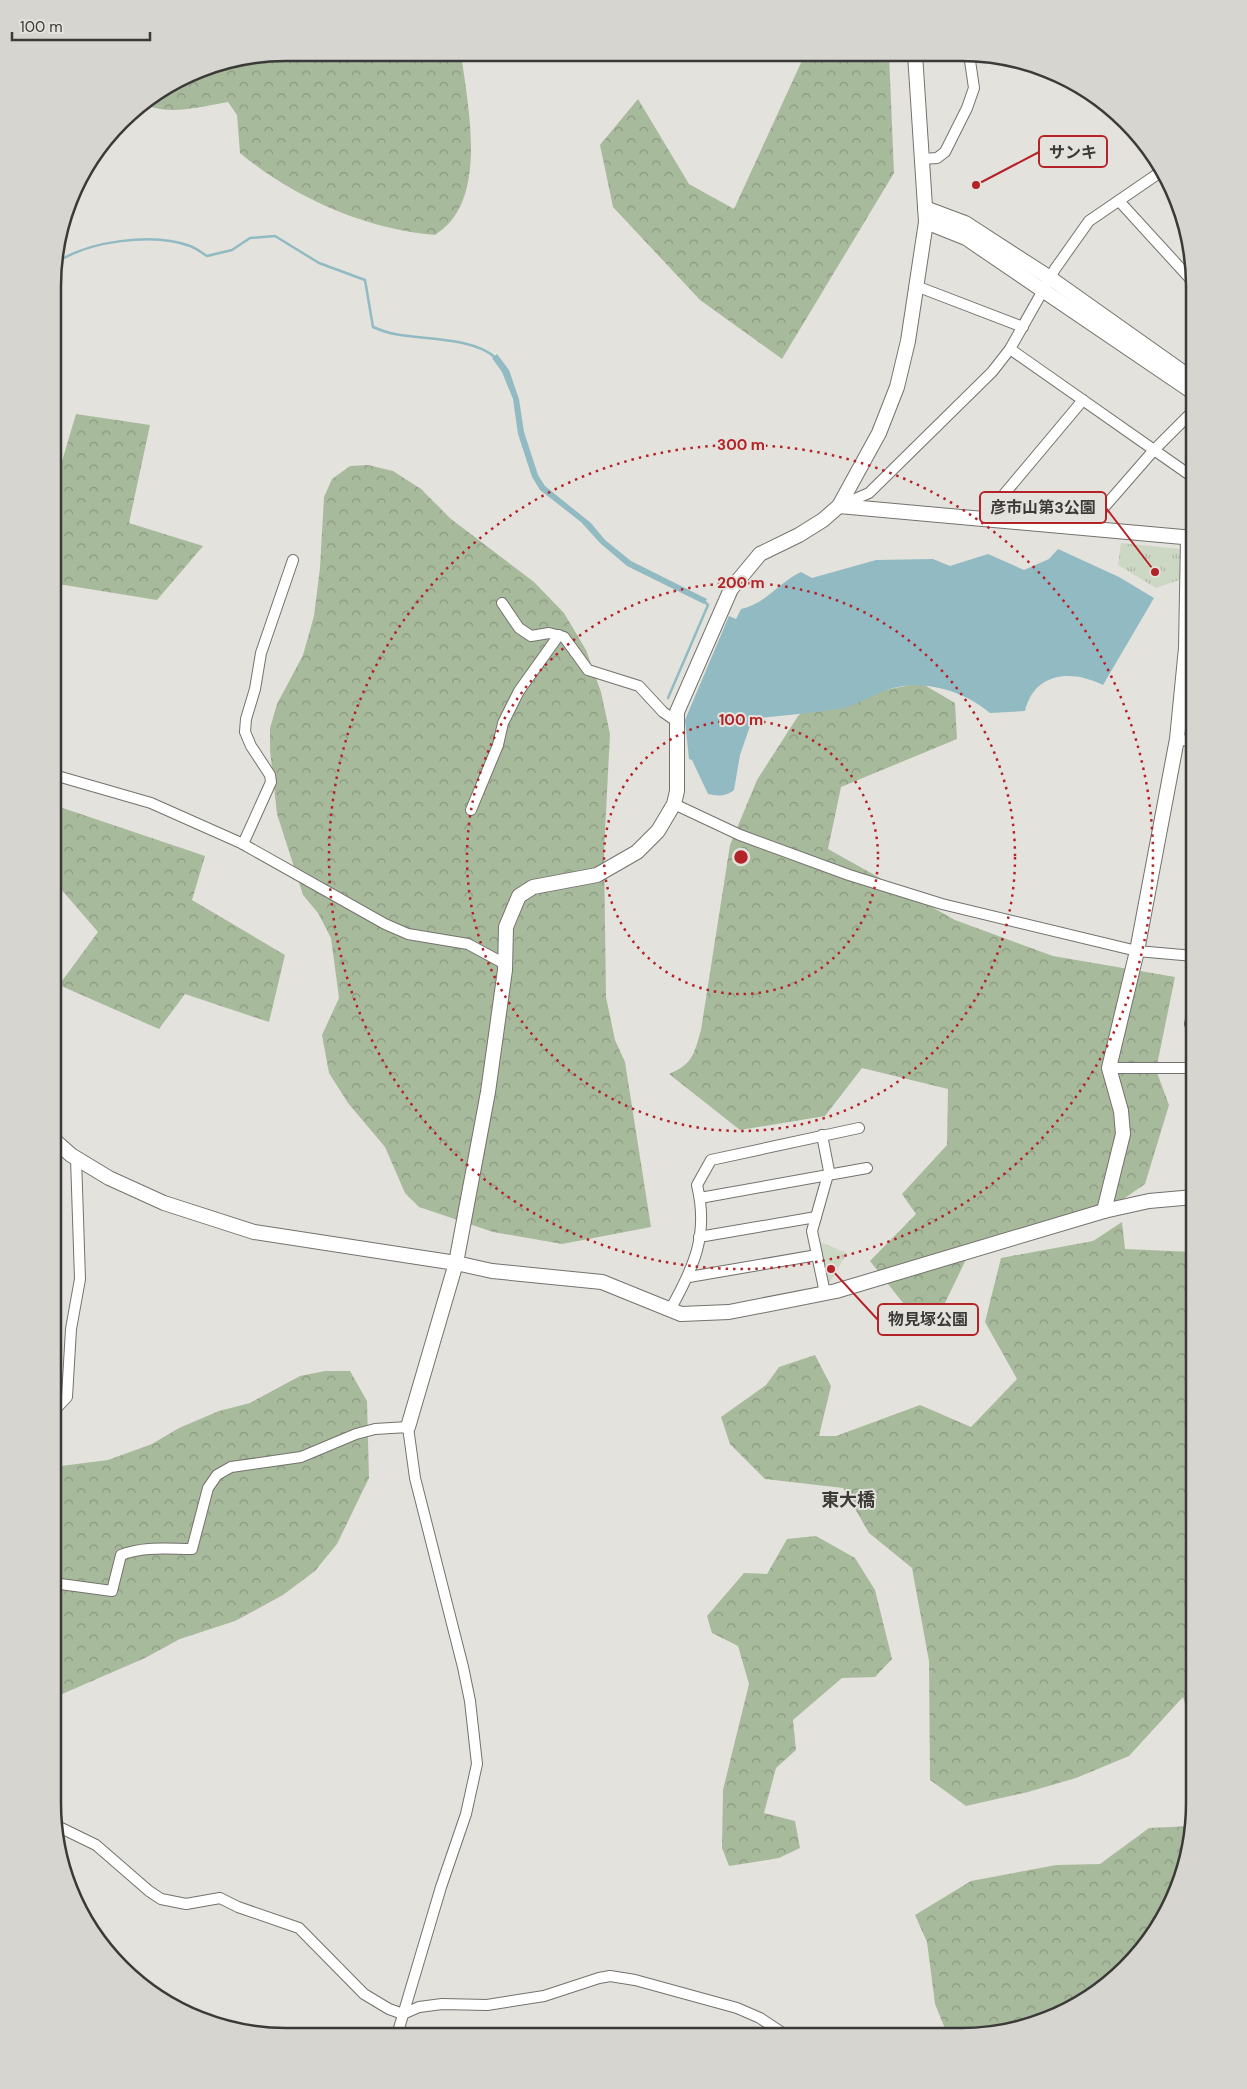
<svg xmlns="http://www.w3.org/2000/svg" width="1247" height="2089" font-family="'DM Sans','Noto Sans JP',sans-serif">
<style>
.forest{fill:url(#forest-crowns)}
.park{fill:url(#park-tufts)}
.water{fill:#91bac2}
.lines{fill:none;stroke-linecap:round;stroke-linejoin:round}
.stream{stroke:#91bac2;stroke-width:2.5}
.street-casing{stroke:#74726d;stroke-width:12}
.secondary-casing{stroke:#74726d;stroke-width:16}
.street{stroke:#fff;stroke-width:10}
.secondary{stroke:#fff;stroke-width:14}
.ring{fill:none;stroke:#b42328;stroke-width:2.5;stroke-dasharray:2.5 5}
.labels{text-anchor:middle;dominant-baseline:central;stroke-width:4;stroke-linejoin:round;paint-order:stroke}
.quarter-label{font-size:18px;font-weight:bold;fill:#3d3b37;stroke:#e4e2dc}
.rim{fill:none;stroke:#3b3a38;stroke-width:2.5}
.centre{fill:#b42328;stroke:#e4e2dc;stroke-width:2.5}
.ring-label{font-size:15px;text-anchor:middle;font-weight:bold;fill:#b42328;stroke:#e4e2dc;stroke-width:4;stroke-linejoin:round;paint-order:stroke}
.leader{fill:none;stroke:#b42328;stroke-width:2}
.callout-dot{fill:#b42328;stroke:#e4e2dc;stroke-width:2}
.callout{fill:#e4e2dc;stroke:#b42328;stroke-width:2}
.callout-label{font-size:16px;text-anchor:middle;font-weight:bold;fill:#3b3a38}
</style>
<defs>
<pattern id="forest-crowns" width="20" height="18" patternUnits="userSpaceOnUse" patternTransform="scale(1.25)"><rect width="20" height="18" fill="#a8ba9c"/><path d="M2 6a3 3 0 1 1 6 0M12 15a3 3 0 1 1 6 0" fill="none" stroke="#8a9880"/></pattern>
<pattern id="park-tufts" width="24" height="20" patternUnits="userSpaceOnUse" patternTransform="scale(1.25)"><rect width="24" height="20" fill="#ccd8c4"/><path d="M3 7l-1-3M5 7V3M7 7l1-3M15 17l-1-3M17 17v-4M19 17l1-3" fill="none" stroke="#b0baa9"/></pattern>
</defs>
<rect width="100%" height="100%" fill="#e4e2dc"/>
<g class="forest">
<path d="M286 53H461C467 101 485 182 450 222 446 227 440 231 435 235 365 229 294 198 240 153L237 115 228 102C206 106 163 117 144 103L197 70Z"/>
<path d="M805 54H889L894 173 782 359 700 300 613 207 600 145 638 99 689 184 734 209Z"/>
<path d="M76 414 150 425 129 523 203 546 157 600 58 584 54 587V488Z"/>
<path d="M368 465 393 471 421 489 451 519 534 582 564 613 586 650 601 692 610 734 604 851 606 997 615 1040 625 1062 651 1227 562 1244 493 1232 419 1207 405 1193 385 1147 348 1103 329 1073 322 1035 339 998 331 938 318 913 303 895 277 814 270 750V728L277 704 303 655 314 616 320 568 324 497 332 479 350 466Z"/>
<path d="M921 683 955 703 957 739 841 787 828 849 955 920 1053 956 1175 977 1156 1070 1169 1105 1145 1184 1090 1222 972 1247 929 1336 870 1261 916 1214 902 1194 947 1145 948 1089 862 1068 825 1116 740 1130 669 1074C693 1064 694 1054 701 1030L730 845 757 780 798 716 811 704Z"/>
<path d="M54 805 205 856 192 900 285 955 269 1022 185 994 159 1029 59 985 98 932 60 888 54 893Z"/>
<path d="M1122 1222 1125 1249 1194 1252V1732L1183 1697 1129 1756 1076 1778 1028 1792 966 1806 930 1780 929 1661 912 1568 869 1533 843 1488 765 1479 730 1444 721 1417 766 1385 779 1367 815 1355 831 1386 819 1436H836L920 1405 971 1427 1017 1379 985 1322 1001 1258 1093 1241Z"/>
<path d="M325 1371H350L367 1401 369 1478 337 1544 315 1571 283 1595 235 1621 180 1639 145 1658 53 1698V1467L108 1460 152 1444 179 1428 219 1411 250 1403 300 1376Z"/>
<path d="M816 1536 855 1558 875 1590 892 1659 875 1677 842 1678 793 1720 796 1750 776 1768 764 1813 795 1821 800 1848 779 1858 729 1866 722 1848 723 1790 749 1684 738 1646 712 1633 707 1616 744 1573 767 1574 787 1539Z"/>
<path d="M1192 1826 1177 1892 1146 1945 1103 1988 1050 2019 961 2036H948L935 2004 927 1942 915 1915 971 1881 1056 1865 1100 1864 1149 1828Z"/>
</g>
<g class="park">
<path d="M1121 543 1181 549 1182 579 1156 588 1118 565Z"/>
<path d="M820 1242 847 1253 828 1285Z"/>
</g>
<g class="water">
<path d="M497 354 509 370 519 399 524 432 538 475 545 486 591 523 605 540 631 561 707 599 704 604 627 566 600 543 581 522 540 490 532 477 518 434 513 399 502 372 492 358Z"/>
<path d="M1058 549 1119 577 1154 598 1103 685C1072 669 1034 672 1025 711L990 713C963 690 920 678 886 690 871 696 855 706 839 709 813 713 786 715 759 718L751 723 740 755 734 790C725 797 718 796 708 794L692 760 689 759 685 720 729 616 736 619 741 609C766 604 779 582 801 572L812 578 876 560 933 559 950 566 988 554 1024 570 1049 559Z"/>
</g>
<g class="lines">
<g class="stream">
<path d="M54 264C87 241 153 232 190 246 196 248 202 253 207 256L232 250 250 238 275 236 319 263 365 280 373 327C380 330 388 333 395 334 424 340 473 337 496 358"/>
<path d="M668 698 708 605 703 600"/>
</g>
<defs>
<g id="street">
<path d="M922 159 937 158 945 152 967 108 974 88 969 54"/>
<path d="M1120 202 1194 283"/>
<path d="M916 286 1023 327"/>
<path d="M1010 349 1194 478"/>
<path d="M841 505 869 493 992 372 1010 349 1055 269 1089 221 1162 171"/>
<path d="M989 521 990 511 1083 400"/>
<path d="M1092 530 1093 520 1154 450 1194 410"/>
<path d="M502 603 519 628 531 636 549 633 564 637 588 670 639 686 663 712 676 721"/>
<path d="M1177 739 1194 742"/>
<path d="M54 775 151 803 241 843 385 924 408 934 468 944 505 964"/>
<path d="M674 804 740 835 849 875 942 904 1137 951 1194 956"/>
<path d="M471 810 498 745 503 723 519 691 559 635"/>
<path d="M243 844 271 782 270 775 251 746 245 732 246 719 255 689 261 653 293 560"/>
<path d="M1194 1025 1190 1024 1194 1006"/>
<path d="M1109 1068H1194"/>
<path d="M822 1135 829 1171 812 1231 825 1293"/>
<path d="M700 1198 867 1168"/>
<path d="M699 1237 816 1217"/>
<path d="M689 1277 817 1255"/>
<path d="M670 1310C694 1267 709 1235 697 1185L711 1160 859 1128"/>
<path d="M53 1412 67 1397 71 1329 80 1279 76 1158"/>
<path d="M53 1583 112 1591 121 1555C144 1546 168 1549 192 1549L208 1488 217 1475 231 1467 301 1457 356 1434 375 1429 408 1427 415 1478 463 1667 470 1701 477 1764 466 1814 441 1887 397 2035"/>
<path d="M57 1826 96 1845 149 1891 161 1899 186 1904 220 1898 238 1907 299 1928 364 1994 389 2009 403 2014 419 2007 442 2004 487 2005 544 1996 599 1978 610 1976 635 1980 737 2008 760 2018 787 2036"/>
</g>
<g id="secondary">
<path d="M925 208 965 223 1050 278 1194 380"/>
<path d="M926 222 966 238 1194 393"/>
<path d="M839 506 1194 538"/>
<path d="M53 1139 71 1155 109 1178 164 1203 254 1232 456 1263 492 1271 602 1282 681 1314 729 1312 836 1291 1104 1211 1149 1201 1194 1197"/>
<path d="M1104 1211 1123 1134 1121 1111 1109 1068 1137 951 1177 739 1186 648 1188 538"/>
<path d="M408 1427 456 1263 488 1092 505 970 506 927 519 896 533 887 597 875 637 852 658 831 674 804 677 791V712L731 589 760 554 799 535 823 520 839 506 879 433 897 387 908 341 926 222 915 54"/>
</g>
</defs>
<use href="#street" class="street-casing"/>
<use href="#secondary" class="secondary-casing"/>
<use href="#street" class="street"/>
<use href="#secondary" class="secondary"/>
</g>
<g class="ring">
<circle cx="741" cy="857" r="137"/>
<circle cx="741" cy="857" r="274"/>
<circle cx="741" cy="857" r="412"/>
</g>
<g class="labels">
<g class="quarter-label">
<text x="848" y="1500">東大橋</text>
</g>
</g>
<path d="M0 0H1247V2089H0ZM286 61H961A225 225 0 0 1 1186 286V1803A225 225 0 0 1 961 2028H286A225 225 0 0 1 61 1803V286A225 225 0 0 1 286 61Z" fill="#d6d5cf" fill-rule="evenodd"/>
<path class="rim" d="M286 61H961A225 225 0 0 1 1186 286V1803A225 225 0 0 1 961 2028H286A225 225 0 0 1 61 1803V286A225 225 0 0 1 286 61Z"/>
<circle cx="741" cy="857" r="8" class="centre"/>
<g class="ring-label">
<text x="741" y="450">300 m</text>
<text x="741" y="588">200 m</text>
<text x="741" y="725">100 m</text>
</g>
<path class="leader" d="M976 185L1039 152M1155 572L1106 508M831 1269L878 1320"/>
<g class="callout-dot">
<circle cx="976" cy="185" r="5"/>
<circle cx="1155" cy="572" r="5"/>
<circle cx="831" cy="1269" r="5"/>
</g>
<g class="callout">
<rect x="1039" y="136" width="68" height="31" rx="5"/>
<rect x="980" y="492" width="126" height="31" rx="5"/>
<rect x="878" y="1304" width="100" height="31" rx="5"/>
</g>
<g class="callout-label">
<text x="1073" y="158">サンキ</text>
<text x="1043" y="513">彦市山第3公園</text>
<text x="928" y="1325">物見塚公園</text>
</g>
<path d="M12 32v8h138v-8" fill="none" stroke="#3b3a38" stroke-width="2.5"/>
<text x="20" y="32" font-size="15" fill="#3b3a38" stroke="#e4e2dc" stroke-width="4" paint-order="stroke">100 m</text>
</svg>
